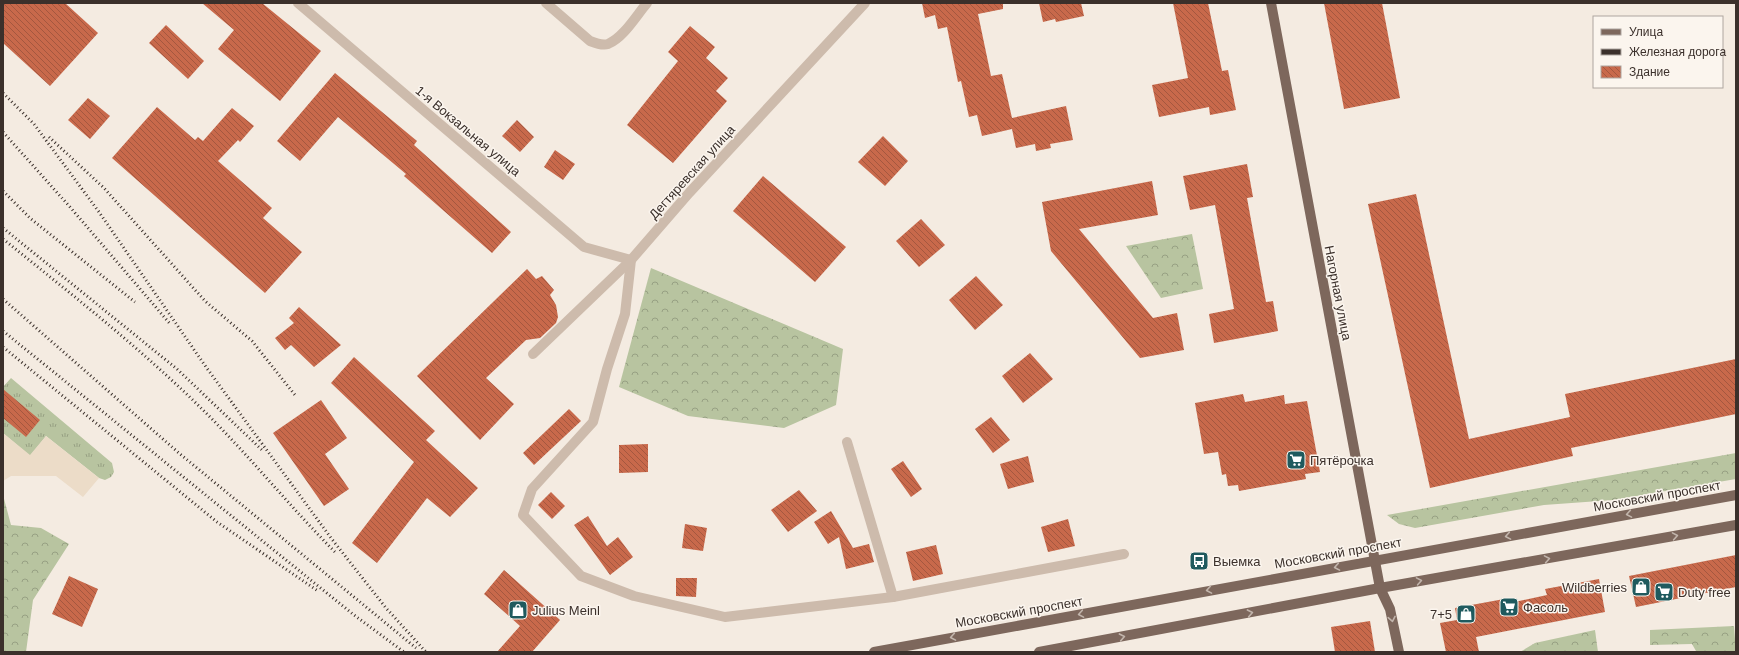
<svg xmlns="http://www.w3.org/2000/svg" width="1739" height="655" font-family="Arial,sans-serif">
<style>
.grass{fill:url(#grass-tufts)}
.forest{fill:url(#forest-crowns)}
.plaza{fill:#ecdcc8}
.building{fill:url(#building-back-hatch)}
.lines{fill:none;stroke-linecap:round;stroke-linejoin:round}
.minor{stroke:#cdbbac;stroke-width:10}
.major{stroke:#7d675c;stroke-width:10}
.rail{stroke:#3b302b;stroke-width:3;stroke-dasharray:1 3;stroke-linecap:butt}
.oneway{stroke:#c2b5ac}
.labels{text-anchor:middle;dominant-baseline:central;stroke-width:3;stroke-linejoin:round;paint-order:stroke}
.street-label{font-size:13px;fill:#3b302b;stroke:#fbf5ee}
.poi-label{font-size:13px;fill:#3b302b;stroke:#fbf5ee;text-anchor:start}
</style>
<defs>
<pattern id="grass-tufts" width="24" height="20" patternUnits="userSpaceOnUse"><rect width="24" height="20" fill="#b8c4a0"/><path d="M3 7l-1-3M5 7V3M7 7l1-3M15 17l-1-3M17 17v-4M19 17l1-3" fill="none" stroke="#97a083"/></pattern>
<pattern id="forest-crowns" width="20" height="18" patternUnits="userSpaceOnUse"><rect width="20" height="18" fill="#b8c4a0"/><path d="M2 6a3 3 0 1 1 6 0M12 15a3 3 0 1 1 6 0" fill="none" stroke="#97a083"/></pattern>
<pattern id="building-back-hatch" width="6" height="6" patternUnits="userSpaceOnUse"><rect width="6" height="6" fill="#c8694b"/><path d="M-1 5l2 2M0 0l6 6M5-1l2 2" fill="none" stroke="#a4573f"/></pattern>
</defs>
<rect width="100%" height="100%" fill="#f4ebe1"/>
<path class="grass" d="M11 378 112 463 114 472 111 477 105 480 99 478 46 436 30 456 3 433V387Z"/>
<g class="forest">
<path d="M1192 234 1203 289 1161 298 1126 246Z"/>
<path d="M651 268 843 349 836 405 784 428 688 416 619 387Z"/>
<path d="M1736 453V479L1613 500 1544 505 1415 528 1399 524 1387 515Z"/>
<path d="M3 495 11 525 41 528 69 544 33 600 26 652H3Z"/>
<path d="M1734 626 1736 652 1696 651 1692 644 1650 645V630Z"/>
<path d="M1595 630 1598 652H1520L1535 643Z"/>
</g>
<path class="plaza" d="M3 433 30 455 46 436 99 478 83 497 56 476H11L3 481Z"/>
<g class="building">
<path d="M3 3H65L98 33 50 86 3 43Z"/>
<path d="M202 3H262L321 51 280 101 218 49 234 30Z"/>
<path d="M922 3H1003V9L978 14 991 76 1002 74 1012 118 1066 106 1073 140 1050 144 1051 148 1036 151 1035 144 1016 148 1012 129 982 136 977 115 969 117 961 81 958 82 947 27 938 29 935 15 925 18Z"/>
<path d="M1039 3H1081L1084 16 1056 22 1055 19 1043 22Z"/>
<path d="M1173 3H1208L1222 71 1228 70 1236 110 1210 115 1209 107 1159 117 1152 85 1188 78Z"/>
<path d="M1324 3H1382L1400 98 1344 109Z"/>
<path d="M166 25 204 61 188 79 149 43Z"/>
<path d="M690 26 715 47 706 58 728 78 716 91 727 101 673 163 627 125 678 61 668 52Z"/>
<path d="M335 73 417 141 414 145 511 232 492 253 404 176 406 174 338 117 300 161 277 141Z"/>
<path d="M88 98 110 116 90 139 68 120Z"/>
<path d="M157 107 195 140 198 137 203 141 232 108 254 126 240 142 238 140 218 161 272 208 263 218 302 252 265 293 112 158Z"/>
<path d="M517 120 534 137 520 152 502 136Z"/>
<path d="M883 136 908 161 885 186 858 162Z"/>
<path d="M555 150 575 164 563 180 544 167Z"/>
<path d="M1247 164 1253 197 1247 198 1266 302 1273 301 1278 331 1214 343 1209 314 1234 309 1215 205 1190 210 1183 176Z"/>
<path d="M763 176 846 247 815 282 733 211Z"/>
<path d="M1152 181 1158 215 1079 229 1153 318 1177 313 1184 350 1140 358 1051 251 1042 202Z"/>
<path d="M1416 194 1469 439 1570 417 1565 394 1736 359V414L1571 448 1573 456 1430 488 1368 204Z"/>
<path d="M921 219 945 245 919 267 896 241Z"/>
<path d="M527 269 536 279 542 276 554 290 550 295 556 305 558 317 556 323 540 338 526 340 486 378 514 404 480 440 417 376Z"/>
<path d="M976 276 1003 305 975 330 949 300Z"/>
<path d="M299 307 341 345 314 367 291 345 285 350 275 338 294 323 289 318Z"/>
<path d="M1030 353 1053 379 1023 403 1002 376Z"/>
<path d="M354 357 435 431 426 440 478 488 450 517 427 498 377 563 352 543 414 462 331 383Z"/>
<path d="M3 389 40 420 26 437 3 418Z"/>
<path d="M1243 394 1245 402 1284 395 1285 404 1307 401 1320 472 1305 474 1306 479 1239 491 1238 485 1228 486 1226 474 1222 475 1218 452 1204 454 1195 403Z"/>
<path d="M321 400 347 438 325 454 349 489 324 506 273 433Z"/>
<path d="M569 409 581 421 534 465 523 453Z"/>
<path d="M991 417 1010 440 993 453 975 429Z"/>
<path d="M648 444V472L619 473V445Z"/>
<path d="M1028 456 1034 482 1008 489 1000 464Z"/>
<path d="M903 461 922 489 911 497 891 469Z"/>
<path d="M799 490 817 511 788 532 771 510Z"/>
<path d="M551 492 565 506 552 519 538 505Z"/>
<path d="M831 511 853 548 869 544 874 562 846 569 839 537 828 544 814 522Z"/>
<path d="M588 516 607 546 618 537 633 557 610 575 574 525Z"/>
<path d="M1068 519 1075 546 1048 552 1041 527Z"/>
<path d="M685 524 707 528 703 551 682 548Z"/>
<path d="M936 545 943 574 913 581 906 552Z"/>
<path d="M1736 555V587L1636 607 1629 576Z"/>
<path d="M504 570 560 620 532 652H497L520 626 484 594Z"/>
<path d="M69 576 98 589 82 627 52 614Z"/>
<path d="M676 578H697L696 597 676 596Z"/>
<path d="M1599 579 1605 612 1476 637 1479 652H1446L1440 623 1457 620 1455 608 1504 599 1505 604 1547 595 1545 589Z"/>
<path d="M1370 621 1375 652H1335L1331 627Z"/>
</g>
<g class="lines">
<g class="minor">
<path d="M298 3 584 247 631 260 625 314 607 369 593 422 532 489 523 515 581 576 634 596 725 617 893 597 1124 554"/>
<path d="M546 3 590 41C595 43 602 46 608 44 624 37 636 16 647 3"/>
<path d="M533 354 631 260 689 193 865 3"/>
<path d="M847 442 893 597"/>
</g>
<g class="major">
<path d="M1271 3 1380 588 1390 609 1399 652"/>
<path d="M874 652 1736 495"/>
<path d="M1039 652 1380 588 1736 525"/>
</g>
<g class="rail">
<path d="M3 93 34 124 99 212 206 367 331 538 386 608 426 652"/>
<path d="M3 132 70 207 171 325"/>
<path d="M49 137 104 188 205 301 252 341 295 395"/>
<path d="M3 191 31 219 135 302"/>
<path d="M3 228 177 369 262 450"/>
<path d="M3 239C70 293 139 347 201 408 248 454 290 507 337 554"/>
<path d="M3 299 180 454 416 648"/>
<path d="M3 331 354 615 404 652"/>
<path d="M3 347 217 522 318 591"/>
</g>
</g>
<defs><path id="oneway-chevron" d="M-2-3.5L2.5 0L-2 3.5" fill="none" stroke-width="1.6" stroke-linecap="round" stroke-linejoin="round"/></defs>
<g class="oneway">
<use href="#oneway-chevron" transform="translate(1629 514) rotate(170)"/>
<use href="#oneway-chevron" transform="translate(1508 536) rotate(170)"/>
<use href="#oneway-chevron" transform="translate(1675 536) rotate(-10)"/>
<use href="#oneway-chevron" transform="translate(1547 559) rotate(-10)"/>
<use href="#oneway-chevron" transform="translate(1337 567) rotate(170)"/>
<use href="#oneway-chevron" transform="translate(1419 581) rotate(-10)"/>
<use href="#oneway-chevron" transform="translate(1209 590) rotate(170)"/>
<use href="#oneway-chevron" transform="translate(1250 613) rotate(-11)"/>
<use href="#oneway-chevron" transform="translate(1081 614) rotate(170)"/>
<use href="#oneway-chevron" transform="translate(1392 619) rotate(79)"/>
<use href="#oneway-chevron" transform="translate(953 637) rotate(170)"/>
<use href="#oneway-chevron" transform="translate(1122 637) rotate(-11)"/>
</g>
<defs>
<symbol id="supermarket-square" viewBox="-11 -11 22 22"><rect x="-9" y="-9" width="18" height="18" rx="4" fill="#1f5a5e" stroke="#fbf5ee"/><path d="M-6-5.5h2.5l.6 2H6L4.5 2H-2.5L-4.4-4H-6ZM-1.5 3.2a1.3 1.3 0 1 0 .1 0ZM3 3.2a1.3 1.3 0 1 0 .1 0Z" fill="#fff"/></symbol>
<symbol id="bus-square" viewBox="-11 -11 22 22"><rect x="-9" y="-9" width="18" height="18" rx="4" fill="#1f5a5e" stroke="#fbf5ee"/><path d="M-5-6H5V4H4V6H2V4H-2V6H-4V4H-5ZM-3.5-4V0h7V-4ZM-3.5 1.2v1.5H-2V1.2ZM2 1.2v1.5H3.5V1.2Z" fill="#fff"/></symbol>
<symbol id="shop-square" viewBox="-11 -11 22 22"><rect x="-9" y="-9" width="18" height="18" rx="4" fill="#1f5a5e" stroke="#fbf5ee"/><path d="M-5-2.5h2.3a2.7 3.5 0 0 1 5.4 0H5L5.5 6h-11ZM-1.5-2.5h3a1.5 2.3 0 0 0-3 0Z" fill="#fff"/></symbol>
</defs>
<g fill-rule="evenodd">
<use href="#supermarket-square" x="1285" y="449" width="22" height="22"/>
<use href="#bus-square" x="1188" y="550" width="22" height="22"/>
<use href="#shop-square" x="1630" y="576" width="22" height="22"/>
<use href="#supermarket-square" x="1653" y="581" width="22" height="22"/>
<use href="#supermarket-square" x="1498" y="596" width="22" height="22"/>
<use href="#shop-square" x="507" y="599" width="22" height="22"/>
<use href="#shop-square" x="1455" y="603" width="22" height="22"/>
</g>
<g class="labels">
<g class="street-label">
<text transform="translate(468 131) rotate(40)">1-я Вокзальная улица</text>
<text transform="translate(692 172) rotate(-48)">Дегтяревская улица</text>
<text transform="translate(1338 293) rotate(79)">Нагорная улица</text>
<text transform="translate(1657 496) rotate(-10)">Московский проспект</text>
<text transform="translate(1338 553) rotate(-10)">Московский проспект</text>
<text transform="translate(1019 612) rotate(-10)">Московский проспект</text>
</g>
<g class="poi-label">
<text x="1310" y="460">Пятёрочка</text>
<text x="1213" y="561">Выемка</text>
<text x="1627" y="587" text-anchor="end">Wildberries</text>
<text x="1678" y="592">Duty free</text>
<text x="1523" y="607">Фасоль</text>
<text x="532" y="610">Julius Meinl</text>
<text x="1452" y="614" text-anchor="end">7+5</text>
</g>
</g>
<rect width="1739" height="655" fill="none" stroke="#3b302b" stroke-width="8"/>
<rect x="1593" y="16" width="130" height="72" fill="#fbf5ee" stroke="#aea6a0"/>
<rect x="1601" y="29" width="20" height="6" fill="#7d675c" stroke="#aea6a0"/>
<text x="1629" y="36" font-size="12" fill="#3b302b">Улица</text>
<rect x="1601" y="49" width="20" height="6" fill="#3b302b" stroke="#aea6a0"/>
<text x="1629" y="56" font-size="12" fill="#3b302b">Железная дорога</text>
<rect x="1601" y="66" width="20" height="12" fill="url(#building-back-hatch)" stroke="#aea6a0"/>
<text x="1629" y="76" font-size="12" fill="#3b302b">Здание</text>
</svg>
